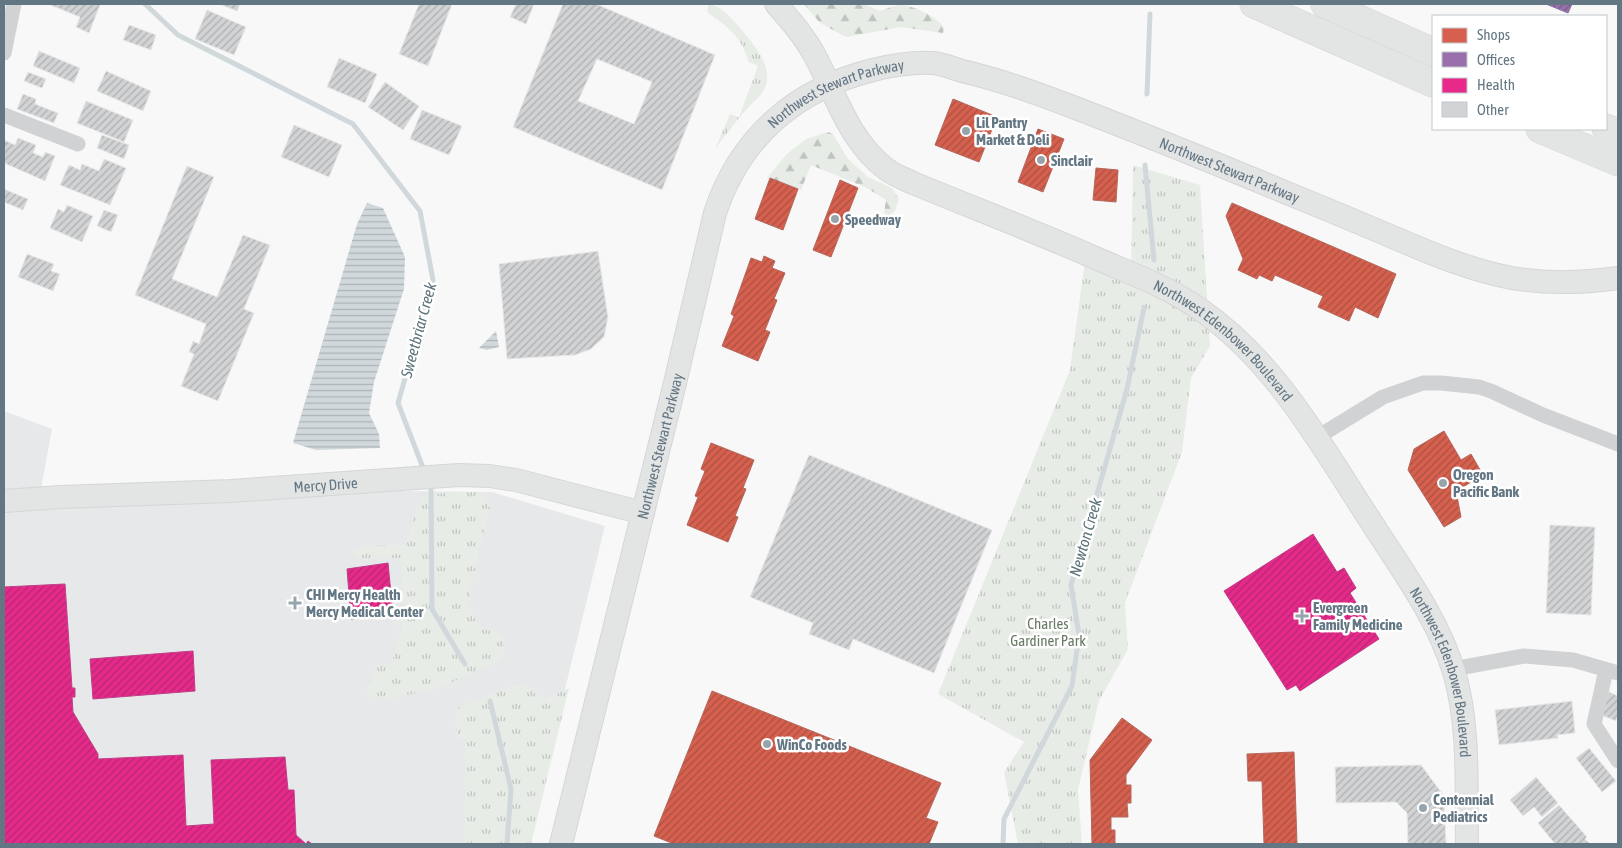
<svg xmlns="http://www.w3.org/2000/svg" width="1622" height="848" font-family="'Asap Condensed',sans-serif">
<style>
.built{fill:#e7e8e9}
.grass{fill:url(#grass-tufts)}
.forest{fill:url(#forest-firs)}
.water{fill:url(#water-rules)}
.shops{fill:url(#shops-hatch);stroke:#b4675d}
.offices{fill:url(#offices-hatch);stroke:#89729f}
.health{fill:url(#health-hatch);stroke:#bf4088}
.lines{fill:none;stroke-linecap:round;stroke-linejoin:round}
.stream{stroke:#d1d8db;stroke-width:5}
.building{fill:url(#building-hatch);stroke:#e8e8e8;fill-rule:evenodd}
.secondary-casing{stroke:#d5d6d7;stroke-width:24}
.highway-casing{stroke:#d4d6d6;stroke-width:29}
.street{stroke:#d0d2d3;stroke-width:15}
.secondary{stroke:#e3e4e4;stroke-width:22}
.highway{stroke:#e3e4e4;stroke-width:28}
.poi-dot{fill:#97a4ac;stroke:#fff;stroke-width:2}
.labels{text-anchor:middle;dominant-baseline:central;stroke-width:5;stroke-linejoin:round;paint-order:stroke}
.street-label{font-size:15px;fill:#637683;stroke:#fff}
.poi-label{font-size:15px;font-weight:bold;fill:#637683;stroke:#fff;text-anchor:start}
.park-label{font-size:15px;fill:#677a63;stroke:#fff}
.water-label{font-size:16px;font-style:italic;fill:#5e757c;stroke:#fff}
</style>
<defs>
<pattern id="grass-tufts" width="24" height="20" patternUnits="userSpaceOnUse" patternTransform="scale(1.25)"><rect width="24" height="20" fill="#e8ece6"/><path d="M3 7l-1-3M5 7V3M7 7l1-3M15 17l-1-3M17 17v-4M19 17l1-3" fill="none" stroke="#c0c4c0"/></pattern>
<pattern id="forest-firs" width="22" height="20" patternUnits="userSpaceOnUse" patternTransform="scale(1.25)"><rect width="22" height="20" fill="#e8ece6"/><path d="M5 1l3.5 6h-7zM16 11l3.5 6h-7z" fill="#c0c4c0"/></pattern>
<pattern id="water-rules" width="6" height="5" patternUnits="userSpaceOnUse" patternTransform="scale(1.25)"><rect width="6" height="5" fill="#d1d8db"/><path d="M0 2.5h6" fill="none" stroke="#adb4b7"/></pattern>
<pattern id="shops-hatch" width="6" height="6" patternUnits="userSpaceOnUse" patternTransform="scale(1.25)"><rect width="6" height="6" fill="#d6604d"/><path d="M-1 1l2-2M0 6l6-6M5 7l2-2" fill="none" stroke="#a85144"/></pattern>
<pattern id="offices-hatch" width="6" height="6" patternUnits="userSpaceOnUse" patternTransform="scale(1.25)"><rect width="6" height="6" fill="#9970ab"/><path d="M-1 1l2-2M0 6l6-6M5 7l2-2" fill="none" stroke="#7a5d8a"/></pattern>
<pattern id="health-hatch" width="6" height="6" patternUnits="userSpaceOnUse" patternTransform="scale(1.25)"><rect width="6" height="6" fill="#e7298a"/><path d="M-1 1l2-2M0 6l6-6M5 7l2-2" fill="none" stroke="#b52871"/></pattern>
<pattern id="building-hatch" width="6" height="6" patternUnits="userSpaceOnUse" patternTransform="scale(1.25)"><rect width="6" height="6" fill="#d2d3d4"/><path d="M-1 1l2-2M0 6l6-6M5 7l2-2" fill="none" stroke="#aeb0b1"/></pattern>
</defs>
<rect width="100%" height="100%" fill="#f8f8f8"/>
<path class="built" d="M4 411 52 429 37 510 401 491 492 492 605 526 527 844H4Z"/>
<g class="grass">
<path d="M708 4C720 4 733 20 741 29 754 45 778 71 762 93 758 99 751 104 746 110 735 122 725 136 715 149L730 114 739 117 758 66 749 62C740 35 729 28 707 12Z"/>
<path d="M1133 165 1200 185 1210 346 1191 378 1182 452 1125 603 1128 649 1099 701 1078 790 1082 844H1018L1004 772 1024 742 938 694 1070 370 1086 254 1131 273Z"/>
<path d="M460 492H482L490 508 480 545 468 603 476 621 485 630 497 632 503 637 504 651 498 661 437 689 391 698 367 697C366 682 376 677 376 665L392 664 402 625 393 624 404 606 400 558H355L354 550 364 546 406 545 416 512 425 495Z"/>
<path d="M523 682 533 692 544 700 569 688 531 844H465V740L459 738 455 724 458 708Z"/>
</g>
<g class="forest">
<path d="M804 4H864L880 11C887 9 896 4 903 5 916 7 938 17 944 28L943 33 901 27 846 37 820 23Z"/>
<path d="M828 132 833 134 848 159 868 177 892 188 899 199 895 211 888 216 884 214 886 200 867 188 811 165 801 190 767 178 787 154 806 139Z"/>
</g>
<g class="water">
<path d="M367 203 383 208 405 257 404 289 374 382 369 413 379 434 380 448 316 450 293 443 357 224Z"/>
<path d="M496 331 499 347 487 350 479 348Z"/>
</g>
<g class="shops">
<path d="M953 99 997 117 979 162 935 145Z"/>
<path d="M1038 129 1064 139 1043 192 1018 182Z"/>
<path d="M1096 168 1118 170 1116 202 1093 200Z"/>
<path d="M770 178 798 189 783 230 755 219Z"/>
<path d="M840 180 858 188 831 257 813 250Z"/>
<path d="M1232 203 1396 274 1378 318 1355 307 1349 321 1318 307 1323 296 1275 275 1272 281 1259 275 1257 279 1238 270 1243 259 1226 216Z"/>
<path d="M764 256 775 261 772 268 785 273 774 299 777 300 765 330 770 332 758 361 722 346 734 316 731 314 751 258 762 262Z"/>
<path d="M1444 431 1461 460 1471 454 1483 475 1456 491 1461 517 1444 527 1408 470 1414 449Z"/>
<path d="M711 443 754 460 743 488 746 489 735 516 738 517 728 542 687 525 698 497 695 496 705 471 701 469Z"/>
<path d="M712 691 941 783 926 818 938 822 929 844H674L654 836Z"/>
<path d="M1122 718 1152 740 1126 775V785H1131V803H1127L1128 817H1111V830H1115V844H1092L1090 760Z"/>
<path d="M1294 752 1297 844H1264L1262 781H1248L1247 754Z"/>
</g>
<path class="offices" d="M1546 4H1572L1568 13Z"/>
<g class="health">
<path d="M1313 534 1337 572 1344 568 1356 588 1350 593 1379 639 1300 691 1296 685 1287 690 1224 591Z"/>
<path d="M388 563 393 615 351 619 347 569Z"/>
<path d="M65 584 72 688H75V697H72L73 712 98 754V759L183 755 186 826 214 824 211 760 285 757 288 790H294L296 835 306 844 308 841 312 844H4V587Z"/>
<path d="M193 651 195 691 93 699 90 659Z"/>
</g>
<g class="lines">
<g class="stream">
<path d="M145 4 178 35 353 124 420 211 433 280 398 403 425 473"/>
<path d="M1147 94 1150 14"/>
<path d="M1145 165 1154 260"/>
<path d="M430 483 431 488 432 609 465 664"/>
<path d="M490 701 511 789 507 844"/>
<path d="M1003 844 1004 819 1072 686 1079 635 1071 585 1127 389 1144 308"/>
</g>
</g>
<g class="building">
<path d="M48 4H98L100 5 89 33 76 27 80 17Z"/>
<path d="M219 4H240L237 11Z"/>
<path d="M419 4H452L428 66 399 54Z"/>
<path d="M516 4H534L526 24 510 17Z"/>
<path d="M563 4H596L715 55 662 190 513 127ZM597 59 652 82 634 124 578 101Z"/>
<path d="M207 10 246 27 234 55 195 39Z"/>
<path d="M129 25 156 35 151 50 123 40Z"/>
<path d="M39 51 80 68 74 83 33 66Z"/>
<path d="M339 58 377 74 365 103 327 87Z"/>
<path d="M106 71 151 91 143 111 97 91Z"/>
<path d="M28 72 46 79 42 88 24 81Z"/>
<path d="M385 82 419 106 403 130 368 107Z"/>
<path d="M23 94 36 99 35 104 58 113 54 123 17 109Z"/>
<path d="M86 101 133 120 124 142 77 123Z"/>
<path d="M422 110 462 126 449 155 410 139Z"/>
<path d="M294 125 342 145 329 177 281 157Z"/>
<path d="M102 135 129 145 124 159 97 148Z"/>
<path d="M18 138 36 145 33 153 43 157 45 152 55 156 45 181 4 163V140L15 145Z"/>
<path d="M104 159 126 168 110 205 60 185 69 165 80 170 82 164 99 171Z"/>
<path d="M187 166 214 177 172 279 217 297 243 235 270 245 244 309 254 313 218 401 181 386 194 354 189 352 193 341 199 344 206 324 135 295Z"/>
<path d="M4 189 28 199 23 210 4 202Z"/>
<path d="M67 205 93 216 82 242 50 228 58 209 64 212Z"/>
<path d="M104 210 118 215 111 232 97 226Z"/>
<path d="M598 251 608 317 604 337 591 349 575 355 507 359 499 264Z"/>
<path d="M27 254 54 264 51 271 60 274 53 291 18 277Z"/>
<path d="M809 455 992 530 934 673 853 639 849 650 809 634 813 623 750 597Z"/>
<path d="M1550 525 1595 527 1591 615 1546 613Z"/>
<path d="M1609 692 1618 696V714L1616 721 1601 715Z"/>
<path d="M1572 701 1575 733 1557 735 1558 738 1499 745 1495 710Z"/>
<path d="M1589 748 1616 781 1602 792 1576 758Z"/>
<path d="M1421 765 1444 796 1446 844H1408L1407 813 1396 802 1336 803 1335 767Z"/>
<path d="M1536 777 1558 803 1542 817 1534 807 1523 816 1510 800Z"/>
<path d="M1559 805 1587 837 1585 839 1590 844H1555L1538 823Z"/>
</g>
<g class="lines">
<defs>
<g id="secondary">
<path id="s1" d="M776 4C790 20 805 37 815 56 836 95 849 141 886 169 894 175 905 179 913 183 976 209 1039 233 1100 260 1135 275 1170 288 1201 310 1276 362 1321 445 1370 520 1401 569 1437 616 1454 672 1470 726 1466 788 1467 844"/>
<path id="s2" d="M4 501 61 497 231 491 459 475 489 476 516 480 643 513"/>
<path id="s3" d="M561 844 675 383 715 213C740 137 796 89 873 70 893 65 912 62 933 63 943 64 953 68 962 71 1001 80 1036 93 1073 107 1151 137 1227 168 1304 200 1336 213 1369 227 1402 241 1437 256 1474 271 1512 278 1547 284 1583 283 1618 278"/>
</g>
<g id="highway">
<path d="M1254 4 1433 83"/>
<path d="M1325 4 1433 52"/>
<path d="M1606 128 1618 134"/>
<path d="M1540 129 1618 162"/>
</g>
</defs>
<use href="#secondary" class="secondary-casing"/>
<use href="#highway" class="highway-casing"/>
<g class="street">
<path d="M4 53 14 4"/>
<path d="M4 115 78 144"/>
<path d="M1316 438 1383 397 1423 383H1441L1479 387 1491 391 1543 415 1618 444"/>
<path d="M1453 669 1524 656 1573 660 1618 673"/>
<path d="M1606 670 1594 724 1618 761"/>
</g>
<use href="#secondary" class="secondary"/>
<use href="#highway" class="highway"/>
</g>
<g class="poi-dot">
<circle cx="966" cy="131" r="5"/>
<circle cx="1041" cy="160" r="5"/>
<circle cx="835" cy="219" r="5"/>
<circle cx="1443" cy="483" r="5"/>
<path d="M292.5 595.5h5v5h5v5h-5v5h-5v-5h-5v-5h5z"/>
<path d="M1299.5 608.5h5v5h5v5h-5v5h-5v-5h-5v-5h5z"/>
<circle cx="767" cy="744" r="5"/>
<circle cx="1423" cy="808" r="5"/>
</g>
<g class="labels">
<g class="street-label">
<text stroke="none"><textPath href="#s3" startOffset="829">Northwest Stewart Parkway</textPath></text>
<text stroke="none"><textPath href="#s3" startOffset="1249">Northwest Stewart Parkway</textPath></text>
<text stroke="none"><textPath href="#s1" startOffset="582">Northwest Edenbower Boulevard</textPath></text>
<text stroke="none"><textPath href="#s3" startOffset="410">Northwest Stewart Parkway</textPath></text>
<text stroke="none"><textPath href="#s2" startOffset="322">Mercy Drive</textPath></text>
<text stroke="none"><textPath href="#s1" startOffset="988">Northwest Edenbower Boulevard</textPath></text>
</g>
<g class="poi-label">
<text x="976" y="122">Lil Pantry<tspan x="976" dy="17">Market &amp; Deli</tspan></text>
<text x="1051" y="160">Sinclair</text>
<text x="845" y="219">Speedway</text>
<text x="1453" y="474">Oregon<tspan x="1453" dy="17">Pacific Bank</tspan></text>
<text x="306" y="594">CHI Mercy Health<tspan x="306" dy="17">Mercy Medical Center</tspan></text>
<text x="1313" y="607">Evergreen<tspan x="1313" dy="17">Family Medicine</tspan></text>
<text x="777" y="744">WinCo Foods</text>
<text x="1433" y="799">Centennial<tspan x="1433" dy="17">Pediatrics</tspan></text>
</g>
<g class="park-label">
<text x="1048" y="623">Charles<tspan x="1048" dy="17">Gardiner Park</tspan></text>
</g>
<g class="water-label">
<text transform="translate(418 330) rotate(-75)">Sweetbriar Creek</text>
<text transform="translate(1085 537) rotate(-74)">Newton Creek</text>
</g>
</g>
<rect width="1622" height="848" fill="none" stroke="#637683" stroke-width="10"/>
<rect x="1432" y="15" width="175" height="115" fill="#ffffff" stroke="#c1c8cd"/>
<rect x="1442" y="28" width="25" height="15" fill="#d6604d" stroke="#c1c8cd"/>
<text x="1477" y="40" font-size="15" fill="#637683">Shops</text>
<rect x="1442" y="52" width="25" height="15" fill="#9970ab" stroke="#c1c8cd"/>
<text x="1477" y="65" font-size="15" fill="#637683">Offices</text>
<rect x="1442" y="78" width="25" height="15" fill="#e7298a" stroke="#c1c8cd"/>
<text x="1477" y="90" font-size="15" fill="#637683">Health</text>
<rect x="1442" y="102" width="25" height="15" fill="#d2d3d4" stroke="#c1c8cd"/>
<text x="1477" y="115" font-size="15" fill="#637683">Other</text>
</svg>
